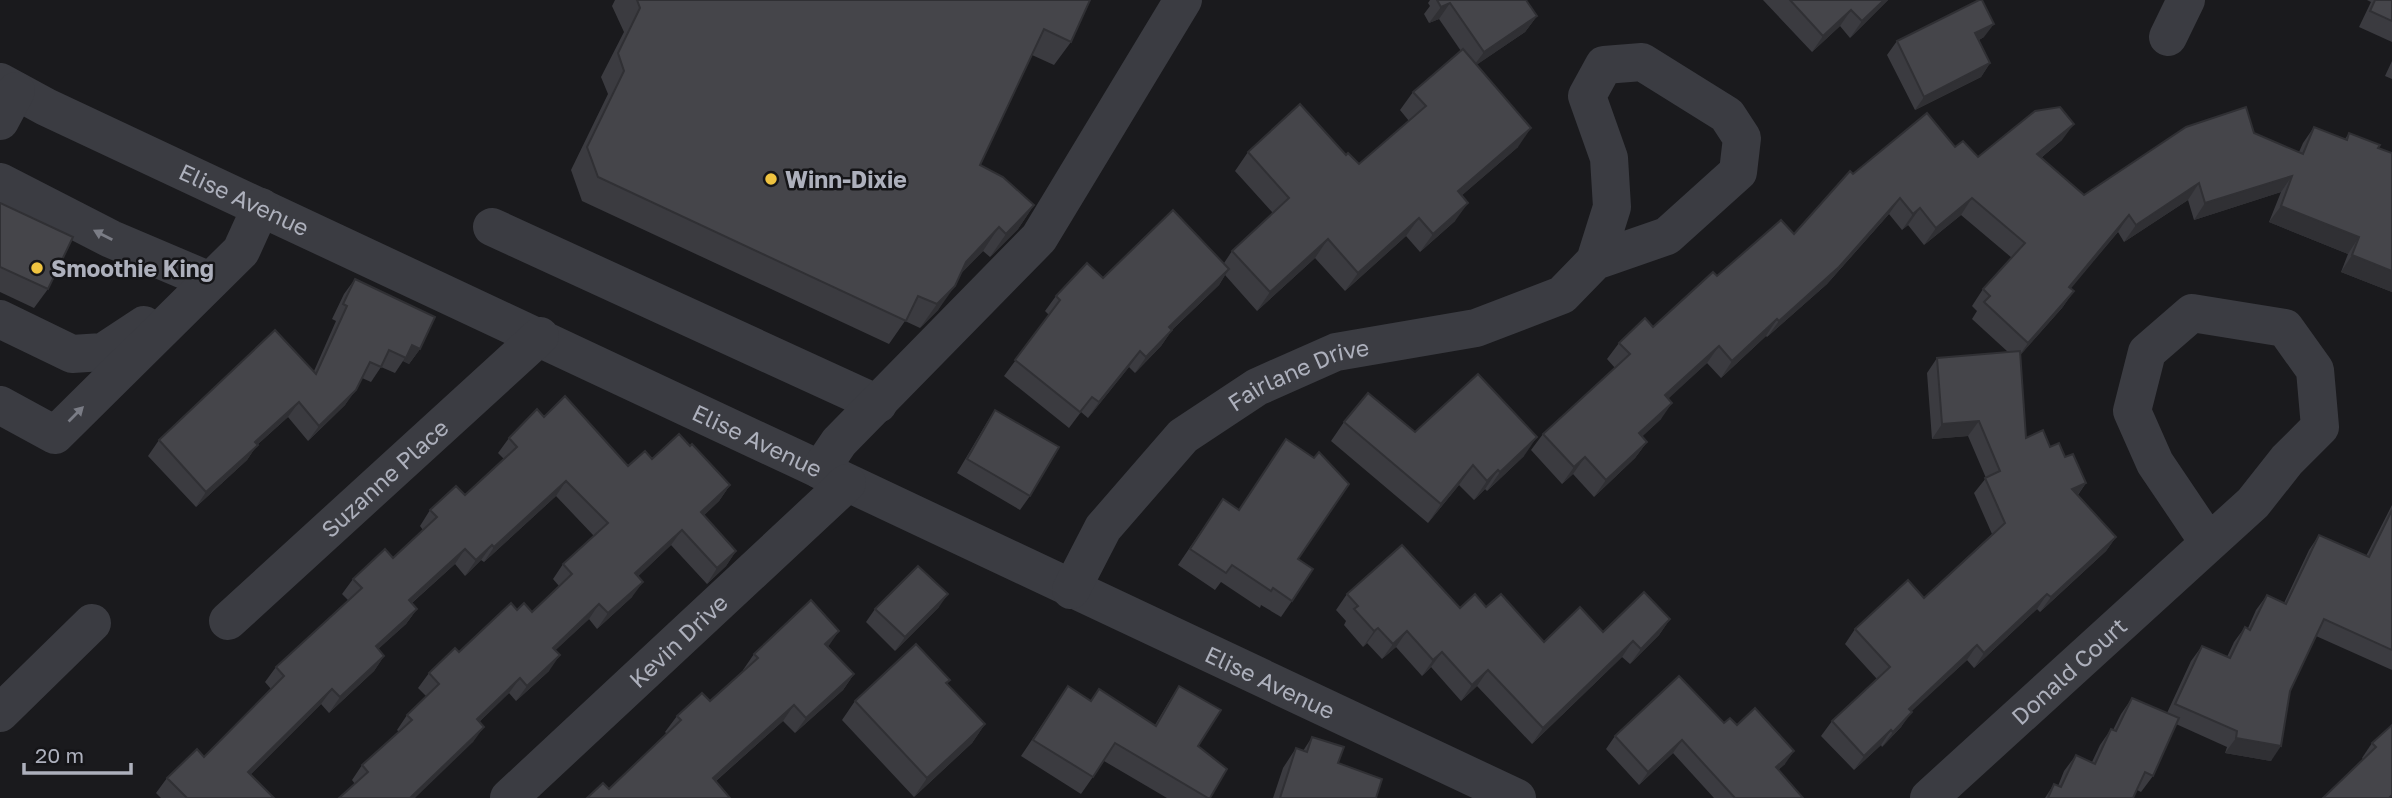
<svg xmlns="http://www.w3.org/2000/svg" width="2392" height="798" font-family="'Golos Text',sans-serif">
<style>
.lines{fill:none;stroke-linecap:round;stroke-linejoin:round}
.minor{stroke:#3b3c42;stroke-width:38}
.wall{fill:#3b3b40}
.shaded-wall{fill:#303034}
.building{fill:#45454a;stroke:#303034;stroke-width:2}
.oneway{fill:#7a7c85}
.poi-dot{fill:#efc340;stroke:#151518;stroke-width:2.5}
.labels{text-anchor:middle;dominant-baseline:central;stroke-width:5;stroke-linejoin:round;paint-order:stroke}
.poi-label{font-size:23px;font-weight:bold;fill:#adb0bc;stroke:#151518;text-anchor:start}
.street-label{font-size:23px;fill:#adb0bc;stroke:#151518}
</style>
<rect width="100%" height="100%" fill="#1a1a1d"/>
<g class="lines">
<g class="minor">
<path d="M2168 37 2186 0"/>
<path id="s1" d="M0 82 46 107C538 335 1026 568 1517 798"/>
<path d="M0 121 16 91"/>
<path d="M0 182 111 239 210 281"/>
<path d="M492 227 878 404"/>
<path d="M0 319 72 354 103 352 144 325"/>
<path d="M0 405 55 435 241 251 261 207"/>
<path d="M820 470 839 442 1039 238 1183 0"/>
<path id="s2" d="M1071 590 1103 528 1183 436 1257 387 1336 352 1476 328 1562 295 1595 261 1667 236 1738 172 1742 138 1727 115 1642 62 1604 65 1587 96 1609 158 1612 207 1595 261"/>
<path id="s3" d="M228 621 540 336"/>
<path d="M0 713 92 623"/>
<path id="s4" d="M509 798 847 483"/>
<path id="s5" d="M1929 798 2209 543 2253 503 2287 460 2320 427 2315 370 2285 328 2192 313 2147 352 2132 411 2155 463 2209 543"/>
</g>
</g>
<g class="wall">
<path d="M615 0H1090L1071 42 1054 65 1032 55 980 165 1034 205 1018 229 990 257 983 251 960 274 938 310 920 328 905 321 889 344 582 201 571 170 608 94 601 77 624 32 612 6Z"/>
<path d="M1430 0H1526L1537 16 1525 32 1476 65 1518 147 1462 195 1455 221 1420 252 1406 236 1345 291 1315 258 1257 311 1225 275 1219 285 1172 330 1161 346 1135 373 1129 367 1088 418 1081 412 1069 428 1004 376 1049 315 1045 311 1056 296 1103 278 1224 263 1232 251 1273 213 1235 171 1248 152 1346 155 1359 164 1409 121 1400 110 1413 92 1461 51 1439 19 1429 23 1424 14 1430 6 1428 3Z"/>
<path d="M1763 0H1888L1850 38 1840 26 1812 52Z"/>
<path d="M2367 0H2392V42L2359 27 2371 2Z"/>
<path d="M1984 37 1979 40 1990 63 1981 77 1915 110 1887 55 1897 41Z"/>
<path d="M2392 61V79L2385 76Z"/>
<path d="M2314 127 2345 139 2349 133 2378 148 2392 153V292L2341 272 2348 254 2269 222 2281 192 2194 220 2188 200 2124 242 2118 232 2070 288 2074 291 2062 308 2020 355 2026 438 2050 447 2065 457 2086 483 2078 495 2116 537 2106 551 2040 612 2037 609 1974 668 1967 660 1911 711 1901 727 1882 747 1881 745 1854 770 1821 736 1832 721 1877 679 1845 644 1855 629 1924 598 1992 534 1974 493 1986 478 1968 436 1932 439 1927 373 1937 358 2008 352 1972 319 1977 311 1972 306 1983 289 2012 258 1961 215 1924 245 1908 225 1902 230 1889 214 1827 284 1767 337 1766 336 1721 378 1707 363 1668 398 1661 419 1642 436 1647 442 1635 458 1594 497 1573 474 1562 484 1531 450 1543 434 1615 368 1607 359 1619 343 1653 327 1717 276 1794 234 1853 174 1955 147 1978 157 2062 140 2041 158 2084 195 2254 133 2299 152 2303 143Z"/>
<path d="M0 203 48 289 34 308 0 292Z"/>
<path d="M355 279 420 349 409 364 403 361 395 373 381 367 371 382 362 378 345 405 308 441 288 417 257 445 247 460 196 507 148 456 159 440 314 371 336 321 332 319 344 294Z"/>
<path d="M995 410 1030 496 1020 510 957 473 986 424Z"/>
<path d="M544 417 628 466 652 459 730 485 719 501 704 515 736 551 726 566 707 584 671 545 638 576 632 597 597 629 589 619 555 650 549 671 516 701 509 693 479 722 473 742 355 784 352 780 362 765 399 732 397 730 407 715 426 696 418 688 429 673 517 610 532 612 559 586 553 579 563 564 594 536 556 496 484 562 481 560 465 576 455 564 412 603 417 609 406 624 378 649 384 656 374 671 329 713 321 704 250 775 274 798H161L156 793 167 778 204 757 271 689 265 682 276 667 348 600 342 594 353 579 393 558 423 530 420 526 430 510 465 495 504 459 498 453 509 438Z"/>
<path d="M1344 422 1415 432 1524 456 1487 491 1485 489 1474 500 1459 485 1428 523 1331 441Z"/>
<path d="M1223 499 1298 559 1292 601 1281 617 1261 605 1260 608 1221 582 1215 590 1178 565Z"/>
<path d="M2392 505V670L2316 636 2290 691 2271 761 2225 753 2227 747 2176 724 2153 776 2141 792 2137 790 2133 798H2045L2054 784 2058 786 2064 771 2076 755 2092 762 2100 745 2111 729 2113 730 2121 714 2132 698 2167 713 2191 661 2202 646 2227 657 2234 642 2245 627 2248 628 2256 610 2267 595 2284 603 2309 550 2319 535 2366 556Z"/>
<path d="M1347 594 1460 608 1486 607 1544 642 1603 632 1670 619 1659 635 1630 664 1622 657 1532 744 1477 686 1461 701 1431 667 1422 676 1396 647 1382 659 1367 643 1363 647 1344 625 1346 621 1336 610Z"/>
<path d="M939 607 895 651 866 622 875 609Z"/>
<path d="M828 647 854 674 843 690 795 733 783 721 715 782 609 789 667 734 665 732 677 716 710 701 744 671 743 670 754 654Z"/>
<path d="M950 680 947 684 985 724 972 743 914 797 842 720 855 701Z"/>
<path d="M1068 686 1090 701 1155 725 1168 703 1179 686 1198 746 1210 798H1167L1104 761 1081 794 1021 756Z"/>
<path d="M1724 723 1785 764 1778 770 1803 798H1714L1673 753 1639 785 1606 749 1615 736Z"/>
<path d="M2392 725V798L2362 758 2372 743Z"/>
<path d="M1312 737 1338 763 1376 798H1273L1283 768 1296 748 1303 751Z"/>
</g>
<g class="shaded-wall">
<path d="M1884 0H1888L1850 38 1862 21Z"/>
<path d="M1450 3 1439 19 1429 23 1441 7Z"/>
<path d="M1851 10 1840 26 1812 52 1823 36Z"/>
<path d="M1537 16 1525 32 1472 68 1484 52Z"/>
<path d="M1994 24 1984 37 1966 47 1975 33Z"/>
<path d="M1990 63 1981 77 1915 110 1924 97Z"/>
<path d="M2074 124 2062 140 2025 171 2037 154Z"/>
<path d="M1531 128 1518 147 1445 210 1458 191Z"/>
<path d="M2292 176 2281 192 2194 220 2205 203Z"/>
<path d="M2199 183 2188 200 2124 242 2136 225Z"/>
<path d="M1900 198 1889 214 1827 284 1767 337 1779 321Z"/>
<path d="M1972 198 1961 215 1924 245 1936 228Z"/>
<path d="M1468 203 1455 221 1420 252 1433 234Z"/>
<path d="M1034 205 1018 229 990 257 1006 234Z"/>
<path d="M2281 206 2359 237 2348 254 2269 222Z"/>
<path d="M1920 208 1908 225 1902 230 1913 214Z"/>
<path d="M2129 215 2118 232 2058 304 2069 287Z"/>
<path d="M1419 218 1406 236 1345 291 1358 273Z"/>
<path d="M999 227 983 251 949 286 966 262Z"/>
<path d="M1328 239 1315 258 1257 311 1270 292Z"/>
<path d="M2352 255 2392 271V292L2341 272Z"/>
<path d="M1229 269 1219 285 1158 343 1169 327Z"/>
<path d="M955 286 938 310 920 328 937 304Z"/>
<path d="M2074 291 2062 308 2017 359 2028 343Z"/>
<path d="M1777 319 1766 336 1721 378 1732 361Z"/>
<path d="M1172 330 1161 346 1135 373 1146 357Z"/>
<path d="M412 345 420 349 409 364 403 361Z"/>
<path d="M1719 346 1707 363 1654 412 1665 395Z"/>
<path d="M1140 351 1129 367 1088 418 1099 402Z"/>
<path d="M356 390 345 405 308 441 319 426Z"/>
<path d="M299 402 288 417 257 445 247 460 196 507 206 492 255 442Z"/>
<path d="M1672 403 1661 419 1628 450 1639 433Z"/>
<path d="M1979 421 1968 436 1932 439 1942 424Z"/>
<path d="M1537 437 1524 456 1487 491 1500 472Z"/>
<path d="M1647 442 1635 458 1594 497 1606 480Z"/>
<path d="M1585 457 1573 474 1562 484 1574 467Z"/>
<path d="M1473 465 1459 485 1428 523 1441 504Z"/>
<path d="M1498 470 1485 489 1474 500 1487 481Z"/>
<path d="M566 481 556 496 484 562 494 547Z"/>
<path d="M2086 483 2075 498 2072 489Z"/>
<path d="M730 485 719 501 691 528 701 512Z"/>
<path d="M682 530 671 545 625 589 635 573Z"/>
<path d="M2116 537 2106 551 2040 612 2051 597Z"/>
<path d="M492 545 481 560 465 576 476 560Z"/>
<path d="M465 549 455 564 398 615 409 600Z"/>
<path d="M736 551 726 566 707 584 717 568Z"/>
<path d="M643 582 632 597 597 629 608 613Z"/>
<path d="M948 594 939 607 895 651 905 637Z"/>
<path d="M2047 594 2037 609 1974 668 1984 653Z"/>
<path d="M599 604 589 619 542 663 553 648Z"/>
<path d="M417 609 406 624 365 661 376 646Z"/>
<path d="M1670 619 1659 635 1630 664 1641 649Z"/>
<path d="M1378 628 1367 643 1363 647 1374 631Z"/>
<path d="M839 631 828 647 825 644Z"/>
<path d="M1407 631 1396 647 1382 659 1393 644Z"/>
<path d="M1633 641 1622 657 1532 744 1543 728Z"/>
<path d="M1977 645 1967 660 1898 724 1909 709Z"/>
<path d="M1442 652 1431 667 1422 676 1433 660Z"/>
<path d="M560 655 549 671 516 701 527 686Z"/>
<path d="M384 656 374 671 329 713 340 697Z"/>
<path d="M1488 670 1477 686 1461 701 1472 685Z"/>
<path d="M854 674 843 690 795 733 806 718Z"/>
<path d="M520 678 509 693 466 735 477 719Z"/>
<path d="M332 689 321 704 237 788 248 772Z"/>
<path d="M794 705 783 721 701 794 713 778Z"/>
<path d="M1912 712 1901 727 1882 747 1893 732Z"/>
<path d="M985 724 972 743 914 797 927 778Z"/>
<path d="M484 727 473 742 415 798H410Z"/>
<path d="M1891 730 1881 745 1854 770 1864 756Z"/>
<path d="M2236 738 2281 746 2271 761 2225 753Z"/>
<path d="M1682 740 1673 753 1639 785 1648 772Z"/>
<path d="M1794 751 1785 764 1767 780 1776 767Z"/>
</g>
<g class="building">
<path d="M637 0H1090L1071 42 1044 29 980 165 1003 177 1034 205 1006 234 999 227 966 262 955 286 937 304 918 296 906 321 598 177 587 147 624 71 618 53 640 8Z"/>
<path d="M1437 0H1526L1537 16 1484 52 1450 3 1441 7Z"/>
<path d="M1790 0H1884L1862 21 1851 10 1823 36Z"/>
<path d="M1979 0H1982L1994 24 1975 33 1990 63 1924 97 1897 41Z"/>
<path d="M2375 0H2392V21L2370 11Z"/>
<path d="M1463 49 1531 128 1458 191 1468 203 1433 234 1419 218 1358 273 1328 239 1270 292 1232 251 1289 198 1248 152 1300 104 1346 155 1348 153 1359 164 1426 106 1413 92Z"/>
<path d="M2060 107 2074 124 2037 154 2084 195 2186 127 2246 107 2254 133 2303 154 2314 127 2347 140 2349 133 2380 145 2378 148 2392 153V271L2352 255 2359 237 2281 206 2292 176 2205 203 2199 183 2136 225 2129 215 2069 287 2074 291 2028 343 1984 302 1990 296 1983 289 2025 243 1972 198 1936 228 1920 208 1913 214 1900 198 1839 267 1779 321 1777 319 1732 361 1719 346 1665 395 1672 403 1639 433 1647 442 1606 480 1585 457 1574 467 1543 434 1630 354 1619 343 1645 318 1653 327 1713 272 1717 276 1781 220 1794 234 1850 171 1853 174 1927 113 1955 147 1963 141 1978 157 2035 111Z"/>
<path d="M0 203 73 237 48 289 0 267Z"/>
<path d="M1173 210 1229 269 1169 327 1172 330 1146 357 1140 351 1099 402 1092 397 1080 412 1015 360 1060 300 1056 296 1087 263 1103 278Z"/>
<path d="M355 279 435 317 420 349 412 345 406 358 389 350 381 367 370 362 356 390 319 426 299 402 255 442 258 445 206 492 159 440 275 330 316 374 347 306 343 304Z"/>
<path d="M2020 351 2026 438 2043 430 2050 447 2059 443 2065 457 2073 454 2086 483 2072 489 2116 537 2051 597 2047 594 1984 653 1977 645 1909 709 1912 712 1893 732 1891 730 1864 756 1832 721 1890 667 1855 629 1908 580 1924 598 2005 523 1985 478 2000 471 1979 421 1942 424 1937 358Z"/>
<path d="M1478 374 1537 437 1500 472 1498 470 1487 481 1473 465 1441 504 1344 422 1368 393 1415 432Z"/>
<path d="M565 396 628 466 645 451 652 459 679 434 690 446 692 444 730 485 701 512 736 551 717 568 682 530 635 573 643 582 608 613 599 604 553 648 560 655 527 686 520 678 477 719 484 727 410 798H339L368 772 362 765 412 720 407 715 439 684 429 673 455 648 459 652 511 603 517 610 524 603 532 612 572 574 563 564 608 523 566 481 494 547 492 545 476 560 465 549 409 600 417 609 376 646 384 656 340 697 332 689 248 772 274 798H187L167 778 197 749 204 757 284 676 276 667 362 588 353 579 385 549 393 558 437 517 430 510 456 486 465 495 517 447 509 438 537 409 544 417Z"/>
<path d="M995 410 1059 447 1030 496 967 459Z"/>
<path d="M1286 439 1314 458 1319 452 1349 484 1298 559 1313 569 1292 601 1273 588 1271 591 1232 565 1226 573 1190 549 1223 499 1239 510Z"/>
<path d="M2392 510V650L2324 619 2290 691 2281 746 2236 738 2237 731 2175 704 2202 646 2230 658 2245 627 2250 630 2267 595 2286 604 2319 535 2369 557Z"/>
<path d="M1402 545 1460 608 1475 594 1486 607 1501 594 1544 642 1580 607 1603 632 1644 592 1670 619 1641 649 1633 641 1543 728 1488 670 1472 685 1442 652 1433 660 1407 631 1393 644 1378 628 1374 631 1354 609 1358 606 1347 594Z"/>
<path d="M918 566 948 594 905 637 875 609Z"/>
<path d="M811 600 839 631 825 644 854 674 806 718 794 705 713 778 730 798H587L603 783 609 789 681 720 677 716 702 693 710 701 758 658 754 654Z"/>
<path d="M916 644 950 680 946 683 985 724 927 778 855 701Z"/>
<path d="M1679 676 1724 723 1730 718 1737 725 1755 708 1794 751 1776 767 1803 798H1735L1682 740 1648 772 1615 736Z"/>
<path d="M1068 686 1091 701 1099 689 1156 726 1179 686 1221 710 1198 746 1227 769 1210 798H1208L1115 743 1093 777 1033 740Z"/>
<path d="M2132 698 2179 718 2153 776 2145 772 2133 798H2048L2054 784 2061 787 2076 755 2095 764 2111 729 2116 731Z"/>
<path d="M2392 725V795L2389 798H2323L2376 747 2372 743Z"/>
<path d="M1312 737 1344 747 1338 763 1382 779 1376 798H1280L1296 748 1307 752Z"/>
</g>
<defs><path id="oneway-solid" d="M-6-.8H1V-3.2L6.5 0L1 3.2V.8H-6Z" transform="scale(1.75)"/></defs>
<g class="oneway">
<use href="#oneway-solid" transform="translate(103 235) rotate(-153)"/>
<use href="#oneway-solid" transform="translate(76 414) rotate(-45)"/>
</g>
<g class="poi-dot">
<circle cx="771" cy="179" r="7"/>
<circle cx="37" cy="268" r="7"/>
</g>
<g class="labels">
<g class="poi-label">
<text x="785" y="179">Winn-Dixie</text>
<text x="51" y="268">Smoothie King</text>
</g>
<g class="street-label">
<text stroke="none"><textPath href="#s1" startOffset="271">Elise Avenue</textPath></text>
<text stroke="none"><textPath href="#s2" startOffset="324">Fairlane Drive</textPath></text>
<text stroke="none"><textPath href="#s1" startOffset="838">Elise Avenue</textPath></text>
<text stroke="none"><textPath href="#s3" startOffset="212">Suzanne Place</textPath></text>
<text stroke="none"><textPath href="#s4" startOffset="231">Kevin Drive</textPath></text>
<text stroke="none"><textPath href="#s5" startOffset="189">Donald Court</textPath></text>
<text stroke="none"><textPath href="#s1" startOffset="1405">Elise Avenue</textPath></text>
</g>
</g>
<path d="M24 763v10h107v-10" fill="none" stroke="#adb0bc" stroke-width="3.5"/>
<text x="35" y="763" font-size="21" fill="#adb0bc" stroke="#151518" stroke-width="5" paint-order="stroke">20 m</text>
</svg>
